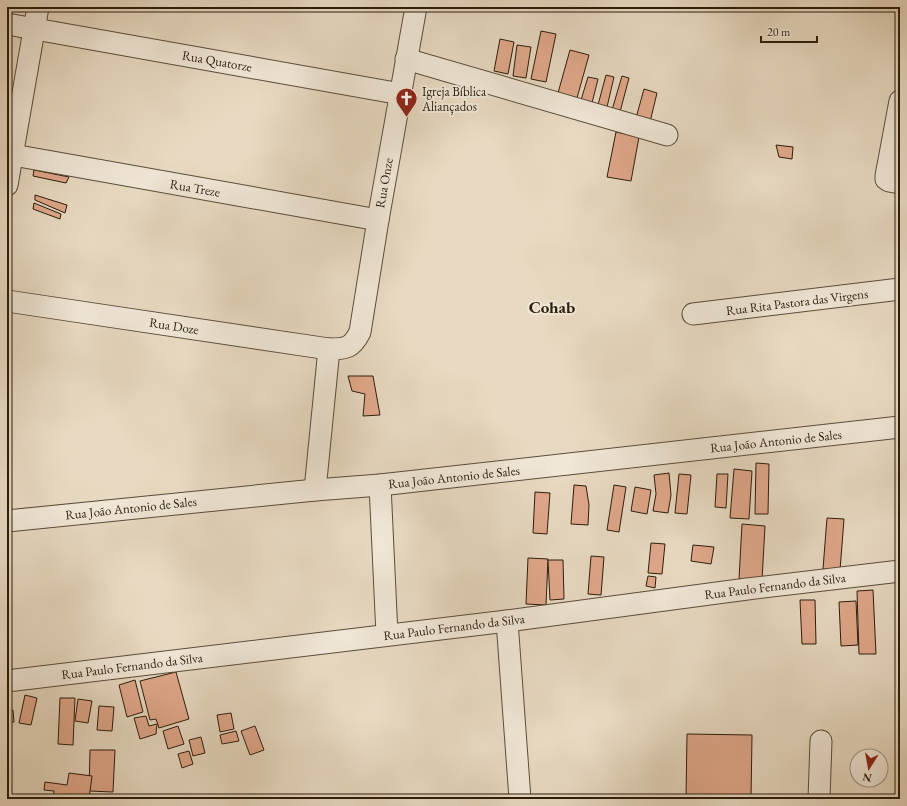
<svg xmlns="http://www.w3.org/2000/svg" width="907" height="806" font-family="'EB Garamond',serif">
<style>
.building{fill:#e0a88b;stroke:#2b1c0c}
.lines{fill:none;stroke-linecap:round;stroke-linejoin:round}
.minor-casing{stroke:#5a4c3a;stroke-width:23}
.minor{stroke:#f0e7d7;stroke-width:21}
.labels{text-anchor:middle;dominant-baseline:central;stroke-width:4;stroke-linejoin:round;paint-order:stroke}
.street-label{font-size:13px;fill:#2b1c0c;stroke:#f0e7d7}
.poi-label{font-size:13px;fill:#2b1c0c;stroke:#f0e7d7;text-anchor:start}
.district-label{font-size:17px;font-weight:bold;fill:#2b1c0c;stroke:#f0e7d7}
</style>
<rect width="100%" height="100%" fill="#e8dac2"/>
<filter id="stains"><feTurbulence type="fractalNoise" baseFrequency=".005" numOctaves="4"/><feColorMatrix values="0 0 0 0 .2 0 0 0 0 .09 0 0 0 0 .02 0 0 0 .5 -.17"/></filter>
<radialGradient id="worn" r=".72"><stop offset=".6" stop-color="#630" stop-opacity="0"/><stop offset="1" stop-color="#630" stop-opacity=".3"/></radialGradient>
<g class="building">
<path d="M541 31 556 34 546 82 531 79Z"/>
<path d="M500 39 514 42 508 74 494 71Z"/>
<path d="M517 45 531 47 526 78 513 76Z"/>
<path d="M570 50 589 55 577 98 558 93Z"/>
<path d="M606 75 614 77 607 107 598 105Z"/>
<path d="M622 76 629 78 620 112 612 110Z"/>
<path d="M588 77 598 79 592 103 581 100Z"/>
<path d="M644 89 657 93 650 122 636 118Z"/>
<path d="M616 132 639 137 631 181 607 177Z"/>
<path d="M776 145 793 147 792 159 779 157Z"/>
<path d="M34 170 69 177 66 183 33 176Z"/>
<path d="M35 195 67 205 65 213 35 200Z"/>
<path d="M34 203 61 214 60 219 33 209Z"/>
<path d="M348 376H373L380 415 363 416 365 394 352 391Z"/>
<path d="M756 463 769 464 768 514H755Z"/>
<path d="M734 469 752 471 749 519 730 518Z"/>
<path d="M669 473 671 495 668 513 653 511 656 494 654 475Z"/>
<path d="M679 474 691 475 687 514 675 513Z"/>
<path d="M717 474H728L726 508 715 507Z"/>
<path d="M574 485 586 486 589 505 588 525 571 524Z"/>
<path d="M614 485 626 487 619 532 607 530Z"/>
<path d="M635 487 651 490 647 514 631 511Z"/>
<path d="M535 492 550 493 547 534 533 533Z"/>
<path d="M827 518 844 519 840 570 823 569Z"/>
<path d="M742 524 765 526 762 580 739 579Z"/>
<path d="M651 543 665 544 662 574 648 573Z"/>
<path d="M693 545 714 547 711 564 691 561Z"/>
<path d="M591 556 604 557 601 595 588 594Z"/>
<path d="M528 558 548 559 546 605 526 604Z"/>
<path d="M548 560H563L564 599 550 600Z"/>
<path d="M648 576 656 577 655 588 646 586Z"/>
<path d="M873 590 876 654H859L857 591Z"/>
<path d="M800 600H815L816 644H802Z"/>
<path d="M856 601 858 645 841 646 839 602Z"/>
<path d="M176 672 189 719 159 728 156 719 150 720 140 681Z"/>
<path d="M135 680 143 712 127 717 119 685Z"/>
<path d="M25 695 37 698 31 725 19 723Z"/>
<path d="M60 698H75L73 745 58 744Z"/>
<path d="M78 699 92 701 88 723 75 721Z"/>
<path d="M99 706 114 707 112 731 97 730Z"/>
<path d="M7 710H13L14 722H7Z"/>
<path d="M231 713 234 729 220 732 217 715Z"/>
<path d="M146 716 149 726 157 724 156 734 140 739 134 718Z"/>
<path d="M178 726 184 744 168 749 163 731Z"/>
<path d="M255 726 264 750 250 755 241 731Z"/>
<path d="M236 731 239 741 222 744 220 735Z"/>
<path d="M687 734 752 735 751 799H686Z"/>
<path d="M201 737 205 753 193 756 189 740Z"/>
<path d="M90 750H115L113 792 89 791Z"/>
<path d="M189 751 193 764 182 768 178 754Z"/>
<path d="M69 773 92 776 89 799H53L54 791 44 790 45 782 67 785Z"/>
</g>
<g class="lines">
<defs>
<g id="minor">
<path d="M7 24 401 94"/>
<path d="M406 59 667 135"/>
<path d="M900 101 886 176V179L889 181 900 183"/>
<path d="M13 155 378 220"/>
<path d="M7 185 38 7"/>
<path d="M7 301 329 349C346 349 352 348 360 332L378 220 416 7"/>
<path d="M693 314 900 289"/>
<path d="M380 485 387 635"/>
<path d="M315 490 329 349"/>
<path d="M7 521 315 490 380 485 900 427"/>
<path d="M507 621 520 799"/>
<path d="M7 681 507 621 747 589 900 571"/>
<path d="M819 799 821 741"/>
</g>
</defs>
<use href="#minor" class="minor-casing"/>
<use href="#minor" class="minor"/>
</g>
<defs>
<symbol id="church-pin" viewBox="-11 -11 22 30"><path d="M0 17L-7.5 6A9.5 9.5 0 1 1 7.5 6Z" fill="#8f2418" stroke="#f0e7d7"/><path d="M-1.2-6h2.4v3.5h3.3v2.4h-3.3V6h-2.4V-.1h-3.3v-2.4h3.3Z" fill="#fff"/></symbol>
</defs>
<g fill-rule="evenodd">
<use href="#church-pin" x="394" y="86" width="25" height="34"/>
</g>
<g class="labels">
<g class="street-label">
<text transform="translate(217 61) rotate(10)">Rua Quatorze</text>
<text transform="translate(384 183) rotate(-80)">Rua Onze</text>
<text transform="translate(195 188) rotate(10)">Rua Treze</text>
<text transform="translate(797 302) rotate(-7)">Rua Rita Pastora das Virgens</text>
<text transform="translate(174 326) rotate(9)">Rua Doze</text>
<text transform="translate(776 441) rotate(-6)">Rua João Antonio de Sales</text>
<text transform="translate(454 477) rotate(-6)">Rua João Antonio de Sales</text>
<text transform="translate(131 508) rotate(-6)">Rua João Antonio de Sales</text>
<text transform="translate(775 586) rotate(-7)">Rua Paulo Fernando da Silva</text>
<text transform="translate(454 627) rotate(-7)">Rua Paulo Fernando da Silva</text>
<text transform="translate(132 666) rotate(-7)">Rua Paulo Fernando da Silva</text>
</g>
<g class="poi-label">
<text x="422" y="91">Igreja Bíblica<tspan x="422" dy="15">Aliançados</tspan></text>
</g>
<g class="district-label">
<text x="552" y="307">Cohab</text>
</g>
</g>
<rect width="907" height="806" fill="none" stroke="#e8dac2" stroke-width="24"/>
<rect x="8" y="8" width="891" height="790" fill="none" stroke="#2b1c0c" stroke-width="2"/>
<rect x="12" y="12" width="883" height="782" fill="none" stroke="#2b1c0c"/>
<g transform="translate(869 768) rotate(191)"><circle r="19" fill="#f0e7d7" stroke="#a19686"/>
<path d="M0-3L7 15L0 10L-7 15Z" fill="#8f2418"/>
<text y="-6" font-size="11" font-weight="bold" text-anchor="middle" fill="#2b1c0c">N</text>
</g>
<path d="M761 36v6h56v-6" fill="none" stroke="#2b1c0c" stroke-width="2"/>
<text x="767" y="36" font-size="12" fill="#2b1c0c" stroke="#f0e7d7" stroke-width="3" paint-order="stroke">20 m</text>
<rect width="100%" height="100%" filter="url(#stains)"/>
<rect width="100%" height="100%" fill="url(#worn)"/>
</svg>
